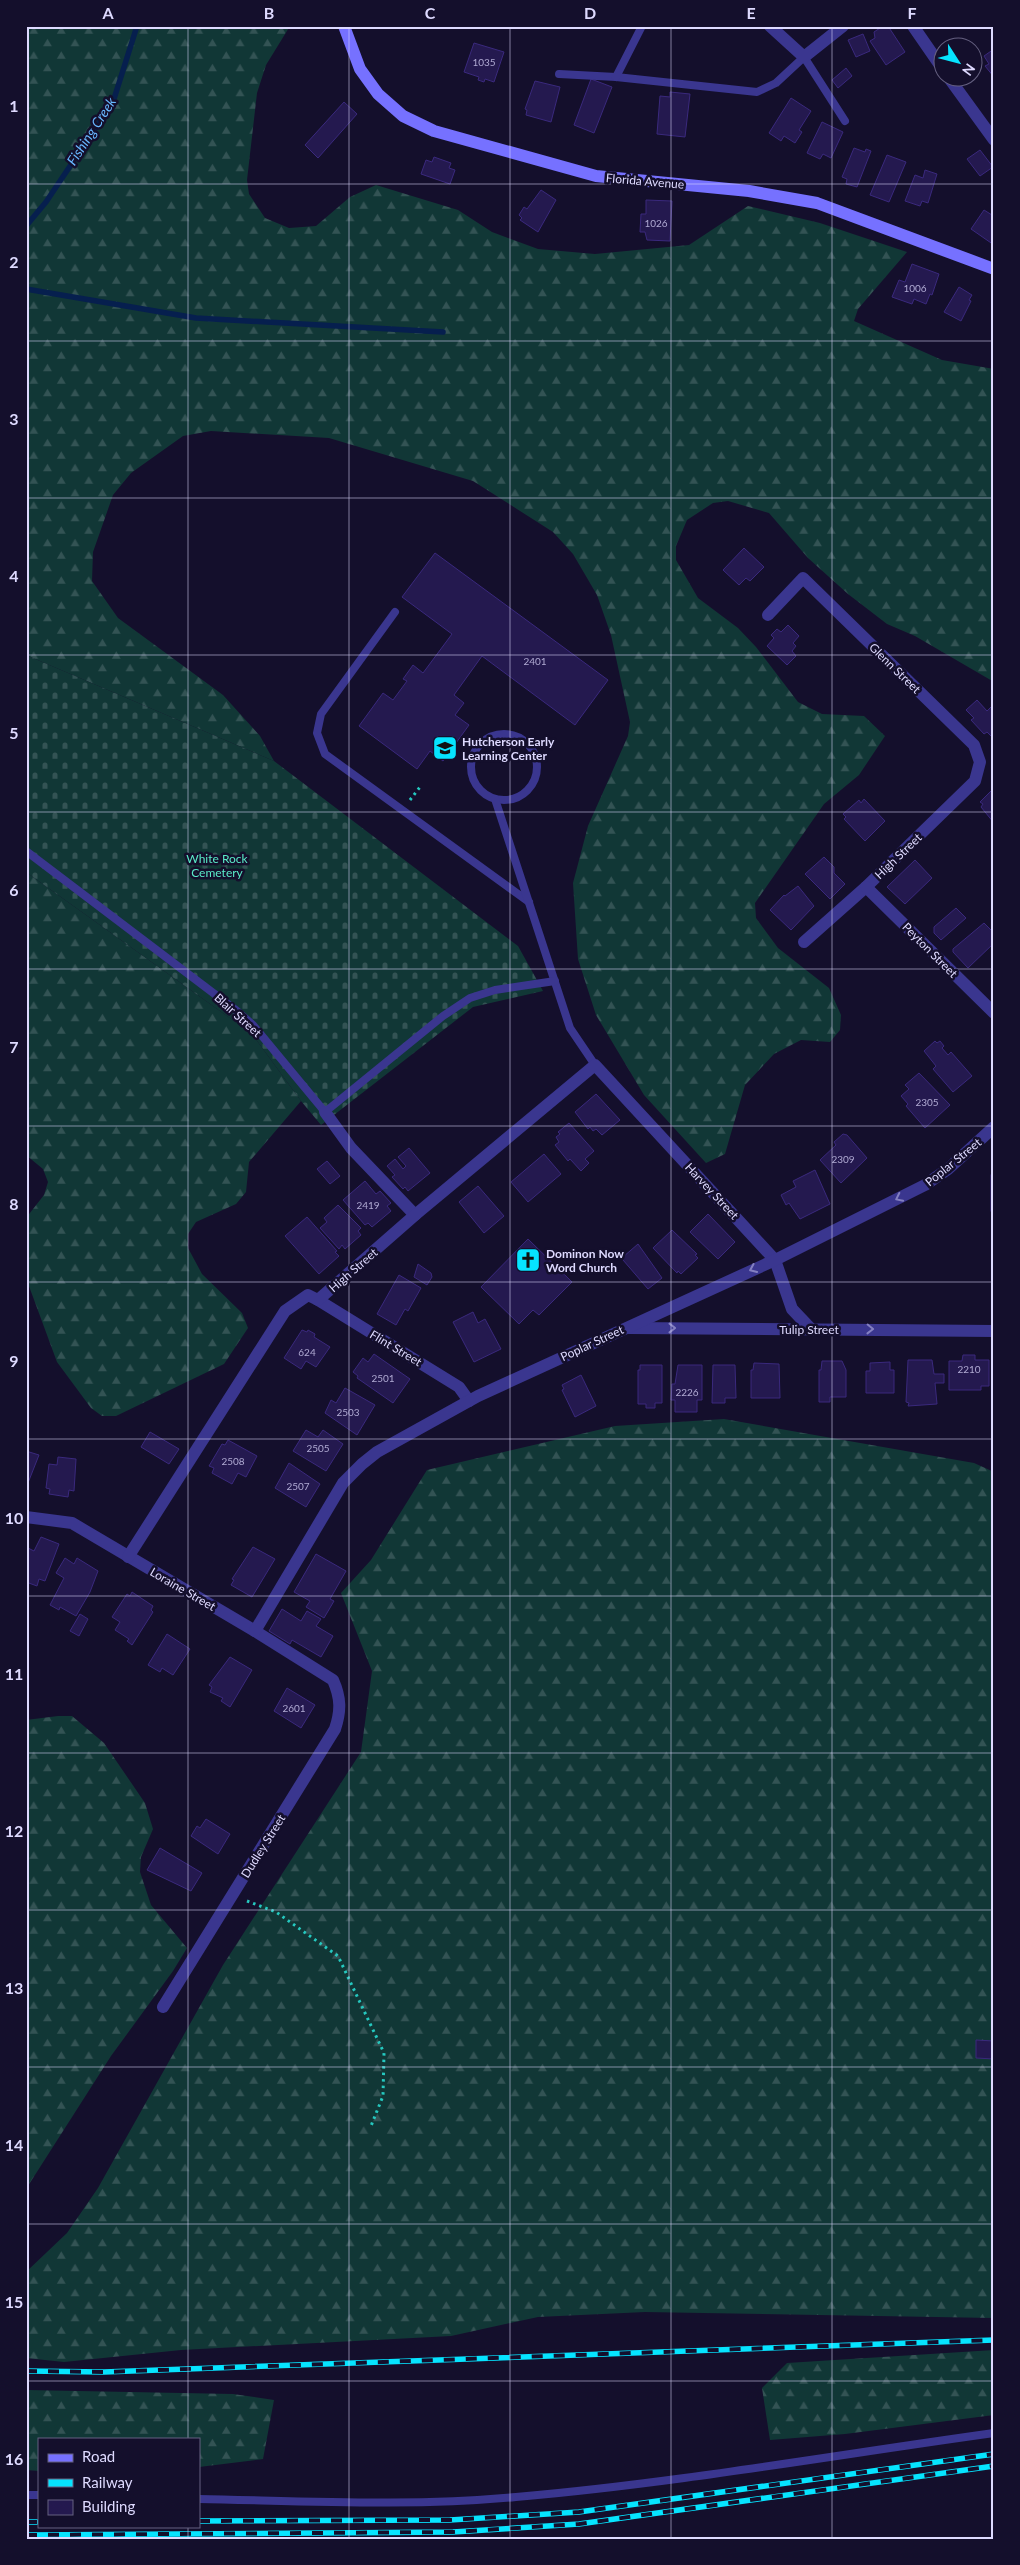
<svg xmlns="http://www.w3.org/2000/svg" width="1020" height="2565" font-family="Lato,sans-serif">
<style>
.forest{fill:url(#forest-firs)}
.cemetery{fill:url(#cemetery-stones)}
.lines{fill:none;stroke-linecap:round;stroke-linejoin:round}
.stream{stroke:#061f4e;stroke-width:5.5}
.building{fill:#24194f;stroke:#3a297d}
.path{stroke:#25c8bf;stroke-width:3;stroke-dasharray:2.5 4;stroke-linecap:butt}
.service{stroke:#3a368f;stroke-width:8}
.minor{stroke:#3a368f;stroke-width:12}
.secondary{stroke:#7671ff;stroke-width:12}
.rail-casing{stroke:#06e4ff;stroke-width:5.5}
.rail{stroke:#140f2c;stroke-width:4;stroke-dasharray:11;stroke-linecap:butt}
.oneway{stroke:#8480c1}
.grid{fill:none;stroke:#dedaff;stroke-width:1;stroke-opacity:0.55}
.labels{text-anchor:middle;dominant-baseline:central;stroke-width:5;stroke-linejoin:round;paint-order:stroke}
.number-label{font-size:10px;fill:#b0aad3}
.street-label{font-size:12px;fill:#dedaff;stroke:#140f2c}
.poi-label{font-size:12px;font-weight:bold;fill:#dedaff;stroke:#140f2c;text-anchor:start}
.park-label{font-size:12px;fill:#5aebc8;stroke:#140f2c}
.water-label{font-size:14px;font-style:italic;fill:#68b7ff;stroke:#140f2c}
.neatline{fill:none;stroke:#dedaff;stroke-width:2}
.grid-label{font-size:16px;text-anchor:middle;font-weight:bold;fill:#dedaff}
</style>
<defs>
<pattern id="forest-firs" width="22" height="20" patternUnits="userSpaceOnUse" patternTransform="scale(1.25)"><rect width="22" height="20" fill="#113736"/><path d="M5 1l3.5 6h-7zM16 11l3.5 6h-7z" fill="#335354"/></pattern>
<pattern id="cemetery-stones" width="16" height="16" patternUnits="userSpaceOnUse" patternTransform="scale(1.25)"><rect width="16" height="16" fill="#113736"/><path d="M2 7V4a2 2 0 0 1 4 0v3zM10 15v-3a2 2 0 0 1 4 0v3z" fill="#335354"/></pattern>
</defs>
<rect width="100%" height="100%" fill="#140f2c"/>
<g class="forest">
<path d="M26 26H290L266 65 257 93 247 180 249 194 265 218 289 228 316 226 350 197 376 185 458 210 492 232 538 249 595 254 689 245 748 206 820 223 907 252 858 309 854 321 942 360 994 369V682L915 636 887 624 848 594 808 558 769 513 728 501 713 503 687 520 676 546V560L698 598 738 628 756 647 798 702 822 714 864 716 885 736 859 775 824 804 755 903 756 918 778 948 829 988 841 1015 840 1030 830 1042 801 1040 774 1054 745 1085 725 1154 706 1163 644 1095 596 1015 578 959 573 883 588 826 628 736 630 722 611 635 597 595 573 554 553 532 473 481 329 438 211 431 183 436 131 473 113 495 93 552 92 581 118 618 223 695 260 736 274 761 26 655Z"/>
<path d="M26 872 252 1034 301 1101 249 1162 246 1192 236 1204 196 1222 188 1234V1248L202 1274 242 1313 248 1328 224 1364 116 1416H102L91 1408 57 1362 26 1278V1218L44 1195 48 1182 43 1169 26 1155Z"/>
<path d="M724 1419 974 1463 994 1472V2318L645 2312 538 2317 451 2336 181 2350 64 2362 26 2358V2272L67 2233 98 2188 223 1965 361 1752 372 1671 341 1593 371 1560 427 1470 615 1426Z"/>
<path d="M58 1716H72L104 1743 145 1803 153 1829 141 1857 140 1872 151 1905 187 1948 173 1971 111 2056 26 2189V1720Z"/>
<path d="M994 2350V2415L845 2434 770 2440 762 2388 787 2363Z"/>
<path d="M26 2390 233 2394 274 2400 263 2459 199 2467V2439H39V2471L26 2470Z"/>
</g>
<path class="cemetery" d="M26 655 274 761 518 946 543 991 473 1007 321 1125 301 1101 252 1034 26 872Z"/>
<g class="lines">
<g class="stream">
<path d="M26 226 46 202 113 102 137 26"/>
<path d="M26 289 196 318 443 332"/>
</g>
</g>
<g class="building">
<path d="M883 26H888L905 52 886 65 870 41 875 38 874 32Z"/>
<path d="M863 34 870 51 856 57 848 40Z"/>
<path d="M474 43 504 52 494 82 485 79 484 82 478 80 479 77 464 72Z"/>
<path d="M994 49V77L985 66 989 64 984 56Z"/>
<path d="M846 68 852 76 838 88 832 80Z"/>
<path d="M591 79 612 87 594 133 574 125Z"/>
<path d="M535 81 560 87 551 122 526 115 527 110 525 109Z"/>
<path d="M670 92 690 94 685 137 657 134 660 96 670 97Z"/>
<path d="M791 98 811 111 799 130 802 132 795 143 784 136 781 141 769 133Z"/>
<path d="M344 102 357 114 318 158 305 145Z"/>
<path d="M822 122 843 132 831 158 823 154 820 159 807 153Z"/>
<path d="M854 148 865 152 866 149 871 151 857 187 846 184 847 179 842 177Z"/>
<path d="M980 150 993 167 980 176 967 159Z"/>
<path d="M887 155 906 162 889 202 870 195Z"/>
<path d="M434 157 451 163 449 168 455 170 450 184 421 174 426 160 432 162Z"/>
<path d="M925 170 937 174 928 203 922 201 920 206 905 201 915 175 923 178Z"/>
<path d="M541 190 556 200 538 232 520 220 522 218 519 215 524 207 527 209Z"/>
<path d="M646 200 672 201 670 241 647 240 645 232H640L641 214H646Z"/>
<path d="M984 210 992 215 994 212V245L971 229Z"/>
<path d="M912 264 939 274 932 295 930 294 926 304 914 299 912 304 892 297 899 280 905 282Z"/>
<path d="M959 287 972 295 969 300 971 301 961 321 944 312Z"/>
<path d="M744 548 764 567 750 581 746 578 739 585 723 570Z"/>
<path d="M435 553 608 680 575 725 482 656 454 695 464 703 455 715 469 725 443 761 430 751 417 769 359 726 383 693 393 700 407 681 403 679 413 665 423 673 452 634 402 597Z"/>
<path d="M788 625 799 636 793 643 796 646 792 651 796 656 787 665 767 646 774 638 771 635 777 629 781 632Z"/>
<path d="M977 700 987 711 991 707 994 710 993 738 987 732 984 734 971 720 974 718 966 710Z"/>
<path d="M994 788V823L981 807 983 804 980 802Z"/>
<path d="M864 799 885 821 865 841 844 819 846 817 843 814 859 800 861 803Z"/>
<path d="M824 857 834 867V873L845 884 830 899 805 874Z"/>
<path d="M915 860 932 878 905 904 887 887Z"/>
<path d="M798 886 814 906 791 930 770 910 784 895 785 896Z"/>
<path d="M956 908 966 918 941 940 934 933V927Z"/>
<path d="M984 923 994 933V943L968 968 953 952V949Z"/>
<path d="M935 1041 937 1043 940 1041 944 1046 942 1048 948 1055 951 1052 972 1076 953 1092 933 1069 936 1066 924 1051Z"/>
<path d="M919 1073 950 1105 925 1128 906 1106 908 1104 901 1096 909 1089 905 1085Z"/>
<path d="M596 1094 620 1120 602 1135 596 1129 593 1131 590 1127 588 1129 575 1112Z"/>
<path d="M569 1123 594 1151 585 1159 589 1163 581 1171 570 1159 568 1161 555 1145 559 1142 556 1137 560 1134 558 1132Z"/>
<path d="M843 1134 847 1135 867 1158 841 1183 820 1160 836 1145 834 1142Z"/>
<path d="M409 1148 430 1173 408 1191 405 1187 403 1189 392 1177 395 1175 387 1166 395 1159 403 1169 406 1166 398 1157Z"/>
<path d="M544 1154 561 1174 528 1202 511 1182Z"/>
<path d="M327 1161 340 1176 330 1184 317 1169Z"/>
<path d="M815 1170 830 1204 800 1219 789 1203 786 1205 781 1195 796 1187 793 1181Z"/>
<rect x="991" y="1175" width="3" height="36"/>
<path d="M365 1181 376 1194 380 1191 391 1203 387 1206 391 1211 372 1227 368 1223 365 1225 343 1200Z"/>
<path d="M478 1186 504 1216 484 1233 459 1202Z"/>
<path d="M338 1205 361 1228 358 1231 361 1235 345 1249 342 1245 339 1249 320 1228 327 1222 324 1218Z"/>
<path d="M708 1214 735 1242 718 1259 690 1232Z"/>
<path d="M307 1217 337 1251 335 1252 339 1256 319 1274 285 1236Z"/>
<path d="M672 1230 697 1254 695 1255 698 1258 681 1274 678 1271 677 1273 653 1248Z"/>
<path d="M528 1239 572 1282 539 1315 533 1310 519 1324 481 1287Z"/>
<path d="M638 1244 662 1278 648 1289 623 1260V1257Z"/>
<path d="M418 1264 431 1273 432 1277 427 1285 414 1277Z"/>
<path d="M399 1275 421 1288 408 1311 405 1309 396 1325 377 1314Z"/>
<path d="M473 1312 478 1323 485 1319 501 1349 474 1362 453 1322Z"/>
<path d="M302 1330 307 1332 308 1330 315 1334 314 1337 330 1347 316 1367 306 1361 301 1369 284 1358Z"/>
<path d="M374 1354 410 1379 393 1403 357 1378 358 1376 353 1372 363 1358 368 1362Z"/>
<path d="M963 1355H975V1360H989V1386H981V1390H949V1361H962Z"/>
<path d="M908 1360H932L934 1374H944V1383H935L937 1404 908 1406 909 1403 906 1402Z"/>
<path d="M822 1361H842L846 1370V1397H830V1402H819V1370H821Z"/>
<path d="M890 1362V1370H894V1393H866V1371H870V1363Z"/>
<path d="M754 1363 779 1364 780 1398H751V1370H753Z"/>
<path d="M640 1365H662V1403H655V1408H646V1404H638V1370H640Z"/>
<path d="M678 1365H702V1400H697V1412H675V1400H671L672 1384H675Z"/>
<path d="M713 1365H735L736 1398H725V1403H712Z"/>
<path d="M581 1375 596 1406 575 1417 562 1390 564 1389 562 1385Z"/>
<path d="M345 1388 375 1405 357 1435 325 1413 331 1400 336 1403Z"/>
<path d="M306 1430 318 1437 323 1430 343 1444 326 1471 293 1451Z"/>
<path d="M150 1432 179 1449 169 1464 141 1447Z"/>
<path d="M228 1440 257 1456 246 1477 238 1473 232 1484 212 1473 214 1468 209 1466 222 1444 225 1445Z"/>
<path d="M26 1451 39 1455 26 1488Z"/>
<path d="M58 1457 76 1459 74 1491 69 1490 68 1497 49 1494 50 1489 46 1488 49 1464 57 1465Z"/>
<path d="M289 1463 320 1484 306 1507 275 1488Z"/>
<path d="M41 1537 59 1544 45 1581 39 1579 37 1586 26 1582V1553L28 1548 34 1551Z"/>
<path d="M253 1547 275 1559 252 1597 231 1585 234 1580 232 1579Z"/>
<path d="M316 1554 346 1571 330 1599 334 1601 324 1618 306 1607 310 1601 294 1592Z"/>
<path d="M65 1558 74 1564 77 1558 98 1571 90 1592 76 1616 60 1607 59 1610 50 1605 64 1578 56 1573Z"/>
<path d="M132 1592 153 1606 151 1610 153 1612 132 1645 127 1641 129 1639 115 1630 120 1622 112 1617 127 1594 130 1596Z"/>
<path d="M282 1609 301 1621 307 1611 321 1619 316 1626 333 1636 321 1657 292 1640 290 1644 269 1631Z"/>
<path d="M80 1614 88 1619 79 1636 70 1631Z"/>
<path d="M167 1634 190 1649 173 1675 162 1668 160 1672 148 1665Z"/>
<path d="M230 1657 252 1670 230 1707 221 1701 223 1698 210 1692 212 1687 209 1685Z"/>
<path d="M287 1688 315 1705 301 1728 274 1711Z"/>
<path d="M206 1819 230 1834 218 1854 191 1836 197 1826 200 1828Z"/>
<path d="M160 1848 202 1873 191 1891 147 1870Z"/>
<path d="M976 2040 994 2041V2059L976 2058Z"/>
</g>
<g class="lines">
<g class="path">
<path d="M410 800 420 787"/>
<path d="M247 1901 276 1912 338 1956 384 2053 383 2096 371 2126"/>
</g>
<g class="service">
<path d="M559 74 616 77 757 92 776 83 804 57 845 121"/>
<path d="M616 77 642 26"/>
<path d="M395 612 321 714 317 733 325 754 529 902"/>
<circle cx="504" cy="767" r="33"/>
<path d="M495 799 570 1028 595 1065"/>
<path d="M26 851 237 1011 253 1025 325 1112 443 1016 470 998 495 990 555 981"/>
<path d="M26 2495H39"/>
<path d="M199 2499C304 2501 411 2507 516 2497 676 2483 835 2455 994 2433"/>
</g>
<g class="minor">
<path d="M770 26 804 57 843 26"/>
<path d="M913 26 942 68"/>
<path d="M949 78 994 140"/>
<path d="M768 615 803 578 974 745 980 762 975 781 866 887 804 942"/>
<path d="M866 887 994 1013"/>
<path d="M325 1112 351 1148 415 1215"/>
<path d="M318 1300 459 1387 469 1401"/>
<path d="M629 1328 994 1331"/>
<path d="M26 1517 72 1523 255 1631 333 1680C341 1698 341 1711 335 1729L163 2007"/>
<path d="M128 1557 285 1311 308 1295 318 1300 415 1215 595 1065 775 1260 792 1309 810 1328"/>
<path d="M255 1631 343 1483 362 1464 377 1452 478 1396 775 1260 925 1185 948 1169 994 1127"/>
</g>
<path class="secondary" d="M344 26 360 69 378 94 403 116 434 131 596 176 749 191 817 203 994 269"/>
<defs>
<g id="rail">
<path d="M26 2371 104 2372 994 2340"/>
<path d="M199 2521 450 2520 579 2512 994 2454"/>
<path d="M26 2522H39"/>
<path d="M26 2535 453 2532 579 2524 994 2466"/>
</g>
</defs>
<use href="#rail" class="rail-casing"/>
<use href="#rail" class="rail"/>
</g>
<defs><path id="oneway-chevron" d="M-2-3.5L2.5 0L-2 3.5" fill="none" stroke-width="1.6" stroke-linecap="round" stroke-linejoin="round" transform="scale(1.25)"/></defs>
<g class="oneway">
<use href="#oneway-chevron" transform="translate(899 1198) rotate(154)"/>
<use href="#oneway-chevron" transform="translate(753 1269) rotate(156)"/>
<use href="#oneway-chevron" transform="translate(672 1328)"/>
<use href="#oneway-chevron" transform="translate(870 1329) rotate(1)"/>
</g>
<path class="grid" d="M188 26V2439M349 26V2539M510 26V2539M671 26V2539M832 26V2539M26 184H994M26 341H994M26 498H994M26 655H994M26 812H994M26 969H994M26 1126H994M26 1282H994M26 1439H994M26 1596H994M26 1753H994M26 1910H994M26 2067H994M26 2224H994M26 2381H994M188 2526V2539"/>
<defs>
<symbol id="school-square" viewBox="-11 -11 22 22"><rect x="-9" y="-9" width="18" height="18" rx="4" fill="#06e4ff" stroke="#140f2c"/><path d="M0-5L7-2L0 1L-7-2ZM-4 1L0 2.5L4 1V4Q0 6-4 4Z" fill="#111"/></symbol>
<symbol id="church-square" viewBox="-11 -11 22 22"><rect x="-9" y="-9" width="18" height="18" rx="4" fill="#06e4ff" stroke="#140f2c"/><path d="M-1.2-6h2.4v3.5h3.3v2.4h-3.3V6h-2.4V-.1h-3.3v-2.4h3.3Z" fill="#111"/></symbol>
</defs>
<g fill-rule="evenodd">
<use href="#school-square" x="431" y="734" width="28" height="28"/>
<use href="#church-square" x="514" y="1246" width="28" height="28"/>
</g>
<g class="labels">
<g class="number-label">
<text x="484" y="62">1035</text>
<text x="656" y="223">1026</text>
<text x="915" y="288">1006</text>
<text x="535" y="661">2401</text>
<text x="927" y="1102">2305</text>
<text x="843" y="1159">2309</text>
<text x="368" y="1205">2419</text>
<text x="307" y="1352">624</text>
<text x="969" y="1369">2210</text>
<text x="383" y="1378">2501</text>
<text x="687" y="1392">2226</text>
<text x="348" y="1412">2503</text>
<text x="318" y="1448">2505</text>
<text x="233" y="1461">2508</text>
<text x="298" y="1486">2507</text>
<text x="294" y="1708">2601</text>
</g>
<g class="street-label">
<text transform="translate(645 181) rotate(5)">Florida Avenue</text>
<text transform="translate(895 668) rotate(44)">Glenn Street</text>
<text transform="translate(898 856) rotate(-44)">High Street</text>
<text transform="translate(930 950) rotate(45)">Peyton Street</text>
<text transform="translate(238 1015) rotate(42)">Blair Street</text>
<text transform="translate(953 1162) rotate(-39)">Poplar Street</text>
<text transform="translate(712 1191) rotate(47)">Harvey Street</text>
<text transform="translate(353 1270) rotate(-41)">High Street</text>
<text x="809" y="1329">Tulip Street</text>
<text transform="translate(592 1343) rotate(-25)">Poplar Street</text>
<text transform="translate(396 1348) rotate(31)">Flint Street</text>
<text transform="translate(183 1589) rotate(30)">Loraine Street</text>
<text transform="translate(263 1846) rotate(-58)">Dudley Street</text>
</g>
<g class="poi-label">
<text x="462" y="741">Hutcherson Early<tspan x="462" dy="14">Learning Center</tspan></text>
<text x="546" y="1253">Dominon Now<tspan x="546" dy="14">Word Church</tspan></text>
</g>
<g class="park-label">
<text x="217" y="858">White Rock<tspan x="217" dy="14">Cemetery</tspan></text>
</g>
<g class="water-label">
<text transform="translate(91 131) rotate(-57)">Fishing Creek</text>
</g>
</g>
<rect width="1020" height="2565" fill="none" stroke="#140f2c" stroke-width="55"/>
<rect x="38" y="2438" width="162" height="90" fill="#140f2c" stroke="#656080"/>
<rect x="48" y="2454" width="25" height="8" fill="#7671ff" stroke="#656080"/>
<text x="82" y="2462" font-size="15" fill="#dedaff">Road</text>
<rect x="48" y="2479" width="25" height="8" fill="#06e4ff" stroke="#656080"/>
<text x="82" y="2488" font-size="15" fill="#dedaff">Railway</text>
<rect x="48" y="2500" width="25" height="15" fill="#24194f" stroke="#656080"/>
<text x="82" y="2512" font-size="15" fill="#dedaff">Building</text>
<g transform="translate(958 62) rotate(126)"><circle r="24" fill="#140f2c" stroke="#656080"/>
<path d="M0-4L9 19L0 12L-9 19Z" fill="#06e4ff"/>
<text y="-8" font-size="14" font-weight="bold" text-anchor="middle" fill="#dedaff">N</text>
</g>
<rect x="28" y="28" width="964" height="2510" class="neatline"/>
<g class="grid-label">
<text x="108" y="19">A</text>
<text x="269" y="19">B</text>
<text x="430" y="19">C</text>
<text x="590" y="19">D</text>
<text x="751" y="19">E</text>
<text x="912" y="19">F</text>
<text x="14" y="112">1</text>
<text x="14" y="268">2</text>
<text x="14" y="425">3</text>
<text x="14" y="582">4</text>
<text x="14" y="739">5</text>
<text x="14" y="896">6</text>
<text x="14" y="1053">7</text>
<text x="14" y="1210">8</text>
<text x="14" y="1367">9</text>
<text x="14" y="1524">10</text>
<text x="14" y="1680">11</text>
<text x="14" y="1837">12</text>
<text x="14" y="1994">13</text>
<text x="14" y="2151">14</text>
<text x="14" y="2308">15</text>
<text x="14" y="2465">16</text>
</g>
</svg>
